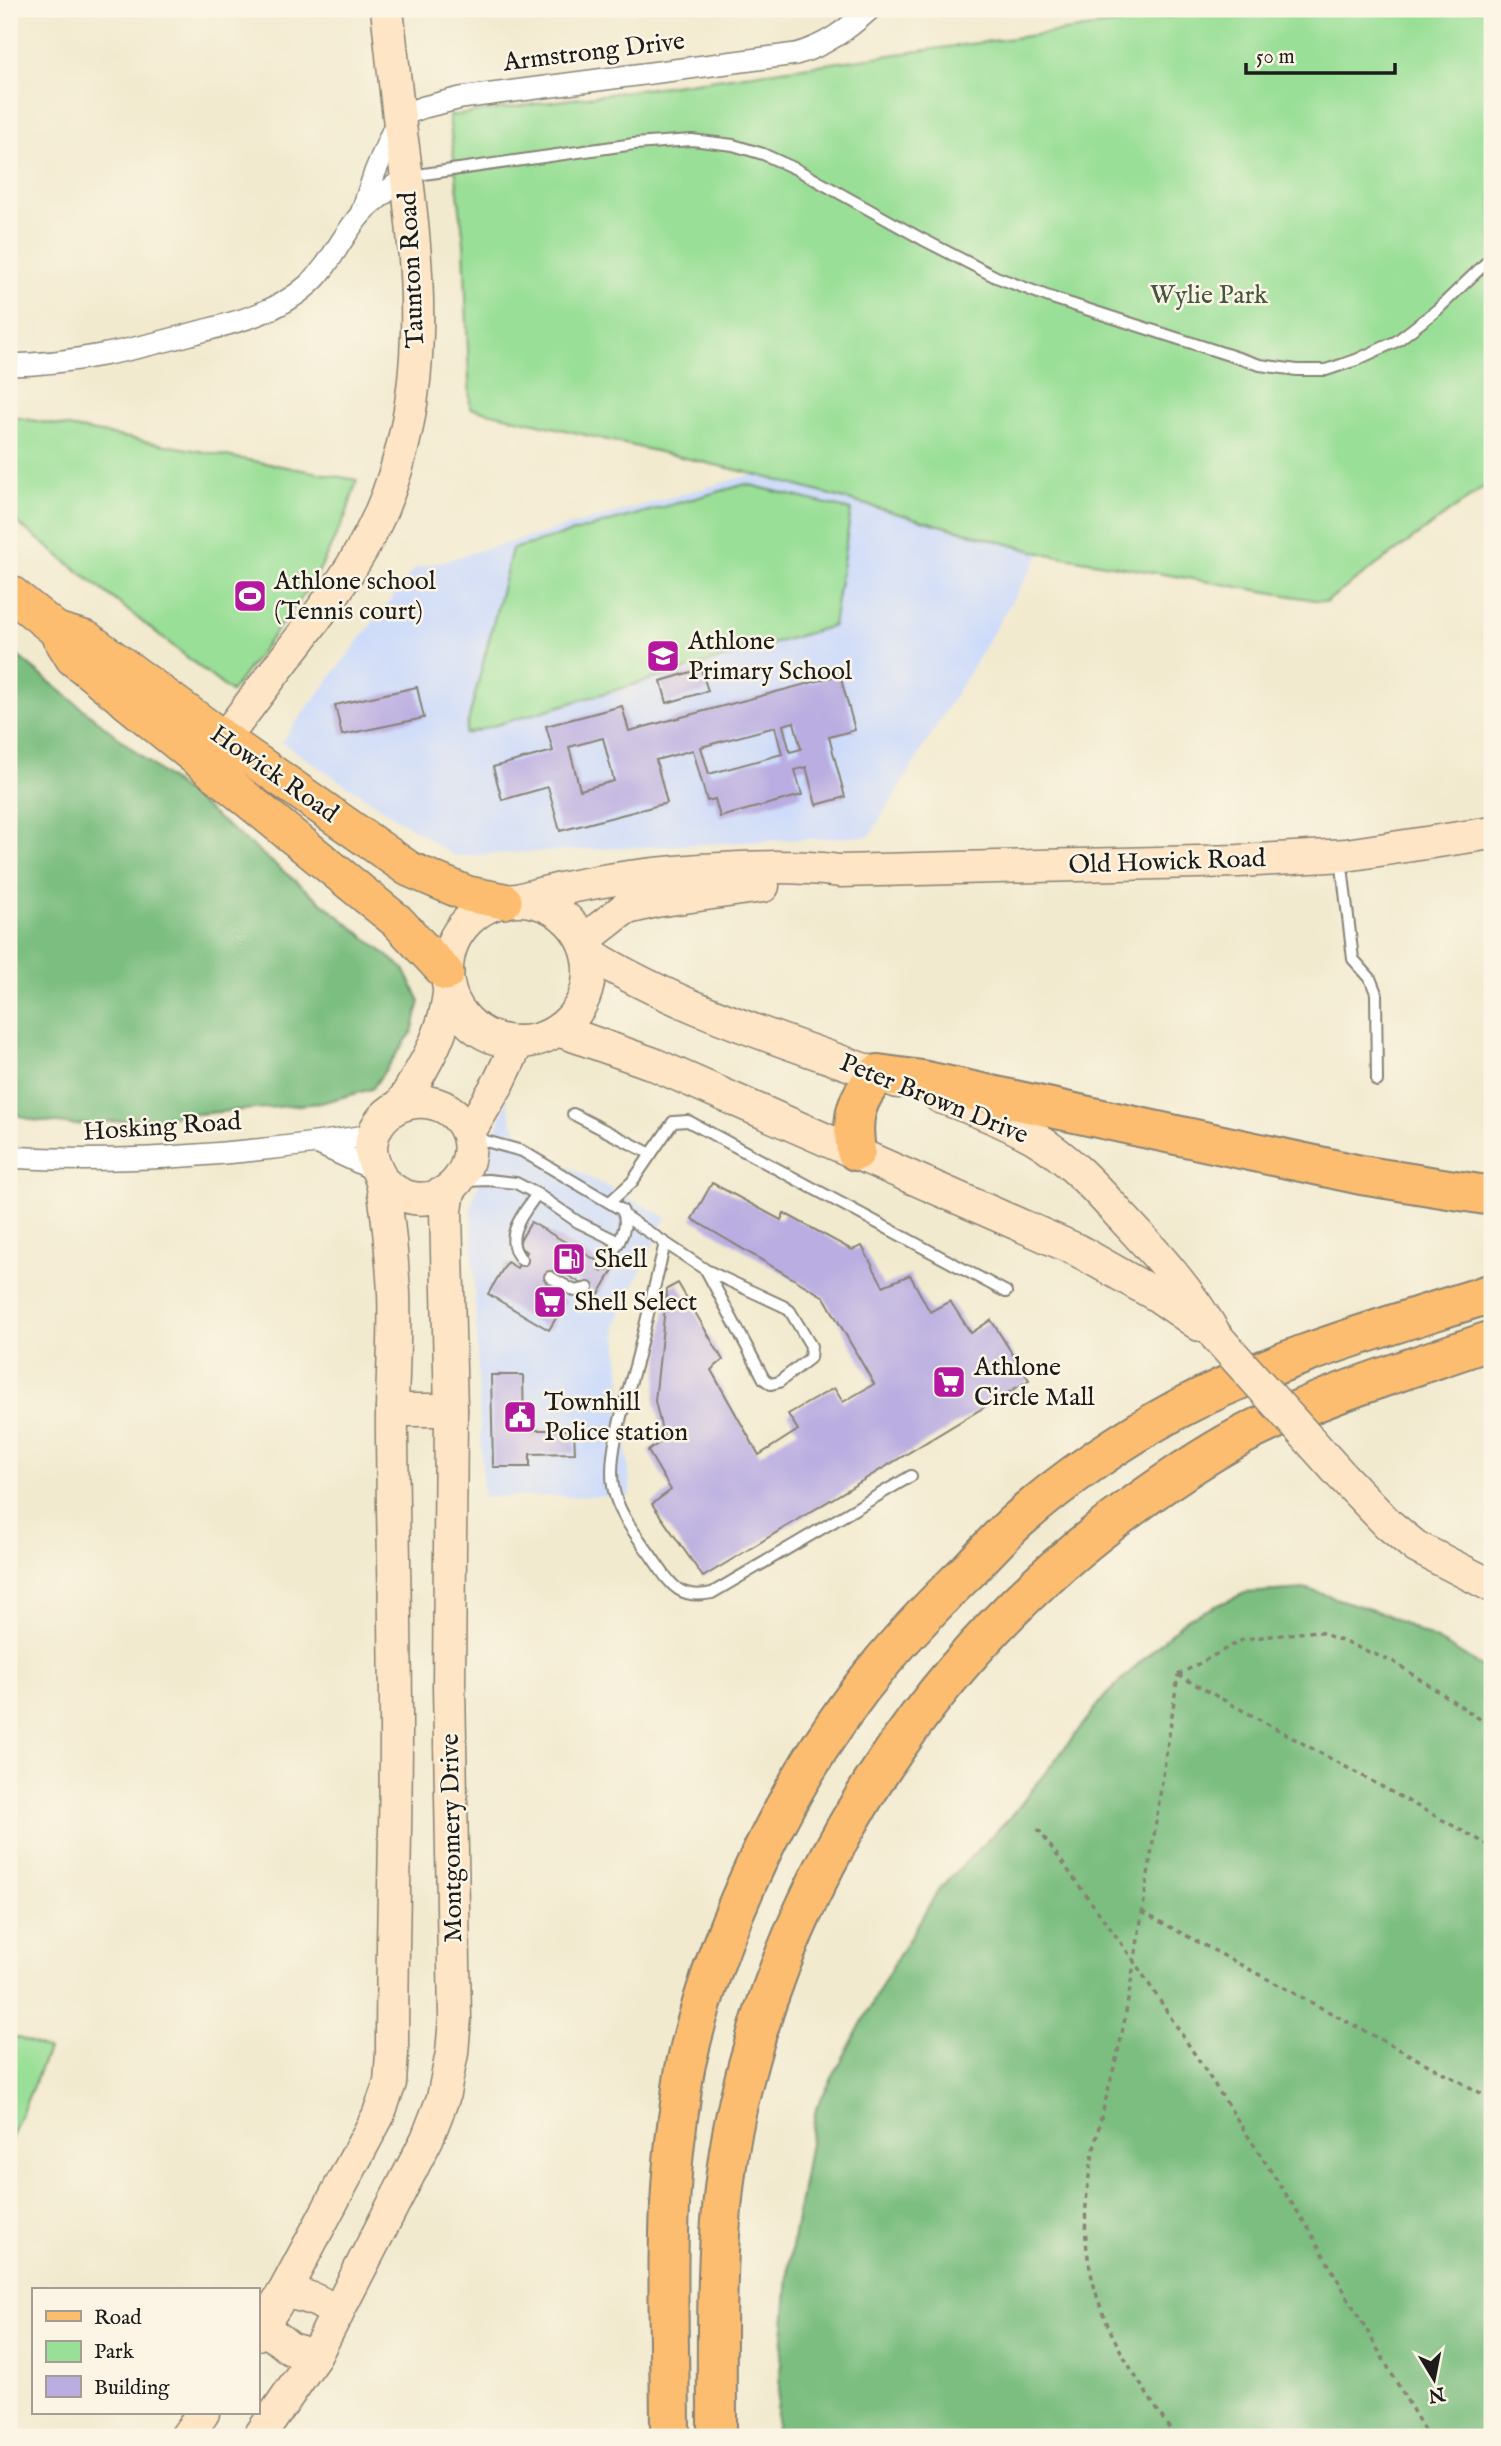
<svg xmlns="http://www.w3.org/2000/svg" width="1501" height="2446" font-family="'IM FELL English',serif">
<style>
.built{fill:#cddbfa}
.green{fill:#9adf97;stroke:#5b7e5a;stroke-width:2}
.forest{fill:#7bbe80;stroke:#4c6d4e;stroke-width:2}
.building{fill:#baade1;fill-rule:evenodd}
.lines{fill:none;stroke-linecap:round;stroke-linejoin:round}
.lane-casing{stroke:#878376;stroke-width:14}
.street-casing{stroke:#878376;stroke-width:24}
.secondary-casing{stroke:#878376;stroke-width:35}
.primary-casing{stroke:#878376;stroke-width:38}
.highway-casing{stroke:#878376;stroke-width:42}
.path{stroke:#878376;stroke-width:3.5;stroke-dasharray:5 5;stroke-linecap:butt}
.lane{stroke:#fff;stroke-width:10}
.street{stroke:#fff;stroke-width:21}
.secondary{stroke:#fee5c5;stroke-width:32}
.primary{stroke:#fcbd6f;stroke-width:35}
.highway{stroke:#fcbd6f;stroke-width:38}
.secondary-bridge-casing{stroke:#878376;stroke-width:35;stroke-linecap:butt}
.secondary-bridge{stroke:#fee5c5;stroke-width:32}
.labels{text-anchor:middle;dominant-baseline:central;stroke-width:5;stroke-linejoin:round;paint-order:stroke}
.street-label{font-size:26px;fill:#1c1c1c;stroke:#fcf5e5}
.park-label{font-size:26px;fill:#425641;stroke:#fcf5e5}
.poi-label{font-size:26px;fill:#1c1c1c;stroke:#fcf5e5;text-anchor:start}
</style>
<rect width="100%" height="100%" fill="#fcf5e5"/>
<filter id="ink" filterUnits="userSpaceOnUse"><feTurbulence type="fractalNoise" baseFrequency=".0143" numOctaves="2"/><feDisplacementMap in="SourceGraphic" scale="14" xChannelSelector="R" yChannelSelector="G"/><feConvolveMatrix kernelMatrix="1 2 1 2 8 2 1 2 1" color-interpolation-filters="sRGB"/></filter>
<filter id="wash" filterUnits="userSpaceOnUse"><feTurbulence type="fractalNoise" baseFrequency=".00686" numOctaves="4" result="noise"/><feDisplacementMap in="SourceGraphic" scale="28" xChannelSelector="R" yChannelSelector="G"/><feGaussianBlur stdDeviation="1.57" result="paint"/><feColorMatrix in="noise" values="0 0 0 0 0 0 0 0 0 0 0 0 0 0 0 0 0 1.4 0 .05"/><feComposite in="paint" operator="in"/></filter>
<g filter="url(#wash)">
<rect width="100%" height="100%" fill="#f2eacf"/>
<g class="built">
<path d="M754 474 1041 553 870 836 454 856 281 742 414 569Z"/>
<path d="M507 1099 512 1121 522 1137 544 1154 666 1217 616 1324 631 1496 483 1497 471 1206Z"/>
</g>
<g class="green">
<path d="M1223 9H1492V481L1326 602 1041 553 754 474 470 408 464 243 449 116Z"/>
<path d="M9 416 357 480 346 515 315 579 231 692 9 516Z"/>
<path d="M746 484 851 510 833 626 465 734 512 549Z"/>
<path d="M9 2034 48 2050 9 2143Z"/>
</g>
<g class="forest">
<path d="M9 649 404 969 420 1001 412 1032 372 1089 321 1103 74 1125 32 1120 9 1112Z"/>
<path d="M1307 1589 1385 1614 1448 1646 1492 1673V2437H775L789 2264 816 2108 889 1972 939 1889 1013 1814 1106 1695 1186 1619 1245 1593Z"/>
</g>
<g id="blocks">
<g class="building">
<path d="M701 669 708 691 667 703 661 681Z"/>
<path d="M840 675 855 730 829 737 845 797 816 805 806 767 795 770 802 795 720 817 715 799 707 801 693 750 656 760 667 803 560 831 548 787 502 800 493 767 553 751 546 726 622 706 629 731ZM794 722 801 749 790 752 783 725ZM775 727 782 754 709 774 701 747ZM603 738 614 781 580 790 569 747Z"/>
<path d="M417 687 424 718 342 735 335 705Z"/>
<path d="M712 1183 781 1220 784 1213 852 1250 862 1246 883 1286 910 1275 930 1312 950 1301 971 1333 991 1320 1029 1380 703 1577 652 1504 671 1490 648 1451 664 1439 655 1401 667 1289 678 1283 723 1360 711 1370 759 1455 798 1430 788 1414 834 1388 843 1402 874 1384 824 1297 692 1219Z"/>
<path d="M531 1222 613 1270 599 1294 555 1268 544 1288 566 1301 549 1330 488 1294 507 1262 517 1268 527 1252 517 1246Z"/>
<path d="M491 1375H523L524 1430H574L575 1453 530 1454V1467H493Z"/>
</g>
</g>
</g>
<g filter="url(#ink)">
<use href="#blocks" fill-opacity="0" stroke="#878376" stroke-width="2"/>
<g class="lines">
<defs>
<g id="lane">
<path d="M410 176 634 144 692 140 733 145 763 154 796 169 922 239 996 277 1052 298 1260 365 1297 370H1326L1356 360 1397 341 1437 310 1492 257"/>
<path d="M1341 858 1353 959 1370 978 1376 993 1377 1081"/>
<path d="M573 1114 651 1154"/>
<path d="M471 1137 522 1151 622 1210C632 1229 614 1249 604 1265"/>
<path d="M463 1181 488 1180 516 1183 537 1194 578 1222 619 1242"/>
<path d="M611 1201 632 1182 673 1122 688 1121 1006 1292"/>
<path d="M626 1217 706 1270 783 1306 790 1311 811 1346 810 1358 779 1382 771 1384 764 1379 706 1270"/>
<path d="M665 1243C656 1279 648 1315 639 1351 630 1390 607 1447 613 1486 617 1514 639 1538 654 1560 671 1585 679 1600 712 1593L911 1476"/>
<path d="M522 1260C501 1238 523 1214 537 1194"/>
<path d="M550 1277 575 1291 588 1288"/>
</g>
<g id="street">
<path d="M361 214 375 172 399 116 424 107 461 98 796 54C825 46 848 29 870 9"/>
<path d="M9 365C71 364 132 350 191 334 232 323 276 314 308 285 331 265 342 235 362 213 375 199 392 188 407 176"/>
<path d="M319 1144 375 1170"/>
<path d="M9 1157C129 1165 254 1153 373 1135"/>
</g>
<g id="secondary">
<path d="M210 758C233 727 256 696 280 665 316 618 355 570 379 516 433 393 419 268 402 140 396 97 392 53 387 9"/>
<path d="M521 899C581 882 639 874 701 870 748 867 793 865 840 871L1239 861 1346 855 1492 833"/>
<circle cx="518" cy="971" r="71"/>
<path d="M583 941 624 909 656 901 763 886"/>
<path d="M587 952C683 1012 793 1043 898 1082"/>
<path d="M558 1030 651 1063 1077 1250 1158 1296 1200 1325"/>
<path d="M940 1097C972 1108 1004 1121 1033 1137 1067 1157 1094 1186 1120 1215 1155 1252 1190 1291 1216 1336"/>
<path d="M401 1105C423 1067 444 1037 449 993"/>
<path d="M468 1134 499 1082 518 1042"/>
<path d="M392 1410H451"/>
<path d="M1341 1475 1388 1524 1416 1547 1492 1586"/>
<path d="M284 2292C305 2296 321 2299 337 2315"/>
<path d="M262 2326 291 2349 315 2356"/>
<path d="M257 2334 284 2292 378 2116 390 2083 392 2053C392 1944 396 1835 396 1727 396 1630 393 1533 392 1436 391 1388 396 1340 394 1293 392 1258 389 1222 383 1187 380 1168 366 1159 373 1136 384 1099 434 1090 459 1119 487 1152 455 1206 413 1198 400 1196 392 1189 382 1181"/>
<path d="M186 2437 203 2413"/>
<path d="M259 2437 315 2356 427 2139 443 2098 452 2053 455 2018 449 1686 451 1410 446 1211 449 1190"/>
</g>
<g id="primary">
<path d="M9 592 55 629 73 658 397 921 446 973"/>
<path d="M56 630 87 639 224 739 409 869 468 894 504 901"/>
</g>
<g id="highway">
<path d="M856 1151C851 1118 855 1100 878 1074L922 1080 1361 1175 1492 1196"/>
<path d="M670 2437C670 2330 663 2224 678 2118 681 2100 682 2082 686 2064 717 1926 792 1769 883 1661 910 1629 939 1599 969 1570 985 1553 1001 1535 1018 1520 1064 1479 1124 1438 1178 1409 1277 1357 1386 1327 1492 1293"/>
<path d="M717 2437C717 2325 713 2210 739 2100 795 1862 935 1649 1133 1506 1170 1479 1210 1451 1251 1431 1328 1393 1412 1368 1492 1340"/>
</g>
</defs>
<use href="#lane" class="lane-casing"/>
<use href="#street" class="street-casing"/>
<use href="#secondary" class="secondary-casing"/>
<use href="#primary" class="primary-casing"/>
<use href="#highway" class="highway-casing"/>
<g class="path">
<path d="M1178 1675 1492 1847"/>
<path d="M1178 1675 1244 1639 1317 1631 1394 1662 1483 1721 1492 1722"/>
<path d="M1038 1829 1134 1961 1308 2228 1428 2437"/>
<path d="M1142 1912 1492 2099"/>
<path d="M1175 2437C1139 2381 1103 2335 1090 2268 1072 2182 1112 2096 1126 2012 1145 1900 1161 1787 1178 1675"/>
<path d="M1471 2437 1492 2421"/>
</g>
<use href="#lane" class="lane"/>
<use href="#street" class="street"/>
<use href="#secondary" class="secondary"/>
<use href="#primary" class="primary"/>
<use href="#highway" class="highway"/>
<defs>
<path id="secondary-bridge" d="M1216 1336 1341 1475"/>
</defs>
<use href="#secondary-bridge" class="secondary-bridge-casing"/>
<use href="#secondary-bridge" class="secondary-bridge"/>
</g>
</g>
<defs>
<symbol id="stadium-square" viewBox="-11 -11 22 22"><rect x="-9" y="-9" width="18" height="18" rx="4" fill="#b5179e" stroke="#fcf5e5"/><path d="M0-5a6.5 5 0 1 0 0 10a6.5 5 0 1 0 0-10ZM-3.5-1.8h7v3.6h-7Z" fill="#fff"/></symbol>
<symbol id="school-square" viewBox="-11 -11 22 22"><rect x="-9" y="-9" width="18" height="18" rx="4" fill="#b5179e" stroke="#fcf5e5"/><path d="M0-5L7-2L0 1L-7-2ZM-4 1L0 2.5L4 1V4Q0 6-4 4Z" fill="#fff"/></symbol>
<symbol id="fuel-square" viewBox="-11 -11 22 22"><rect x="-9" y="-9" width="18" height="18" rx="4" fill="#b5179e" stroke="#fcf5e5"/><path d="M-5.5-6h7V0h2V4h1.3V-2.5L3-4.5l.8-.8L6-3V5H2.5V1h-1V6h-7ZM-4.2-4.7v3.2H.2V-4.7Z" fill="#fff"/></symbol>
<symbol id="supermarket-square" viewBox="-11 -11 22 22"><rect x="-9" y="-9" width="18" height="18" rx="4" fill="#b5179e" stroke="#fcf5e5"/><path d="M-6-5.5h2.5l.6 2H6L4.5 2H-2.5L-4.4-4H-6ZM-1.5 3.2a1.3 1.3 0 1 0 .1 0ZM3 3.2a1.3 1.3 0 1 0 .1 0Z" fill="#fff"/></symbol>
<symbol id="civic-square" viewBox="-11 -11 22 22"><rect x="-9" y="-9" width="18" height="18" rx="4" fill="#b5179e" stroke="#fcf5e5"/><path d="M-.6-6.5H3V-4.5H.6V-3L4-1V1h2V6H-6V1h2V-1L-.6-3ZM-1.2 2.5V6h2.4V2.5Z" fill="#fff"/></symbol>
</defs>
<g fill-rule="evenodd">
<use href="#stadium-square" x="231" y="577" width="38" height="38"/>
<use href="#school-square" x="644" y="637" width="38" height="38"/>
<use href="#fuel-square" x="550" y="1240" width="38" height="38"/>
<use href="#supermarket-square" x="531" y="1283" width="38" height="38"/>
<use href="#supermarket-square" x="930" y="1363" width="38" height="38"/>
<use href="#civic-square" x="501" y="1398" width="38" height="38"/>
</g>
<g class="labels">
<g class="street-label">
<text transform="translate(594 52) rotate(-7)">Armstrong Drive</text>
<text transform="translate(412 270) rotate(-93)">Taunton Road</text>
<text transform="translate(274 774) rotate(35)">Howick Road</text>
<text transform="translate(1167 862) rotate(-2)">Old Howick Road</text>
<text transform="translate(934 1099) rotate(22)">Peter Brown Drive</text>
<text transform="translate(162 1127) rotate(-4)">Hosking Road</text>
<text transform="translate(452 1838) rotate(-91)">Montgomery Drive</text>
</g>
<g class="park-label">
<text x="1209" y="295">Wylie Park</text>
</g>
<g class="poi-label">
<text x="274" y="581">Athlone school<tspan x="274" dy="30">(Tennis court)</tspan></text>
<text x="688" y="641">Athlone<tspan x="688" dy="30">Primary School</tspan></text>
<text x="594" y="1259">Shell</text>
<text x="574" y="1302">Shell Select</text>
<text x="974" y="1367">Athlone<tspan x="974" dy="30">Circle Mall</tspan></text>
<text x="544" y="1402">Townhill<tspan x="544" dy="30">Police station</tspan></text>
</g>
</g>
<rect width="1501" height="2446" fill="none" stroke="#fcf5e5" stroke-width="35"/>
<rect x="32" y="2288" width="228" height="126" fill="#fcf5e5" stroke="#a29e95" stroke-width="2"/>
<rect x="46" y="2311" width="35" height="10" fill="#fcbd6f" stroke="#a29e95" stroke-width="2"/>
<text x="94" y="2324" font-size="21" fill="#1c1c1c">Road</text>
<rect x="46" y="2341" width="35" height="21" fill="#9adf97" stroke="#a29e95" stroke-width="2"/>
<text x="94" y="2358" font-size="21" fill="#1c1c1c">Park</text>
<rect x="46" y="2376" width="35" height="21" fill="#baade1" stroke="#a29e95" stroke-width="2"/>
<text x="94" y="2394" font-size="21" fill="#1c1c1c">Building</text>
<g transform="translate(1434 2379) rotate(170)" stroke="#fcf5e5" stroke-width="5" paint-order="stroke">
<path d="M0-5L12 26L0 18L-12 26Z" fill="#1c1c1c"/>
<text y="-10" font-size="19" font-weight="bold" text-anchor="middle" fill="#1c1c1c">N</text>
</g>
<path d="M1246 63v10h149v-10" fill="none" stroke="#1c1c1c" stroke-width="3.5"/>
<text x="1256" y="63" font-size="21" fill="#1c1c1c" stroke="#fcf5e5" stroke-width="5" paint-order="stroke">50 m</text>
</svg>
